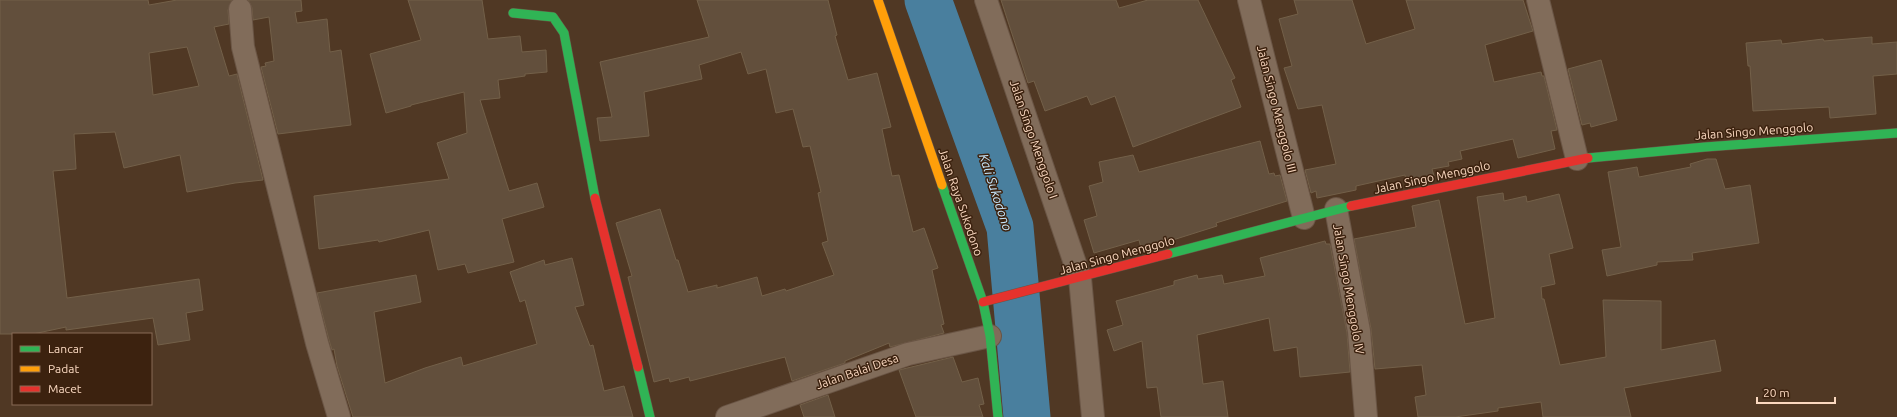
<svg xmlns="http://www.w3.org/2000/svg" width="1897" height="417" font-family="Ubuntu,sans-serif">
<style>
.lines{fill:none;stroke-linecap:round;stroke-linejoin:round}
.river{stroke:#497f9e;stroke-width:47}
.building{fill:#624f3c;stroke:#736049;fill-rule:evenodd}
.street-casing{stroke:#6a5545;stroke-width:24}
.fast-casing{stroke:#6a5545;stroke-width:10}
.slow-casing{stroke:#6a5545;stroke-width:10}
.jam-casing{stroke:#6a5545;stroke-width:10}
.street{stroke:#816c5a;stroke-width:22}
.fast{stroke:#30b455;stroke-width:9}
.slow{stroke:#ff9f0a;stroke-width:9}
.jam{stroke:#e5322d;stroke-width:9}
.labels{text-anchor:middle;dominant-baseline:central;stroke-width:3;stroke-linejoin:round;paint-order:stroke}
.street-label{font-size:12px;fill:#fad8c0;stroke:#3c220f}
.water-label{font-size:13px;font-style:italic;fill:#c7e8fe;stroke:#3c220f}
</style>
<rect width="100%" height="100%" fill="#503824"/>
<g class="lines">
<path class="river" d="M928 0 1010 227 1027 417"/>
</g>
<g class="building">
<path d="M0 0H148L149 5 177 0H232L228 10 229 24 214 27 229 76 237 74 263 180 235 183 187 192 180 155 124 168 115 132 74 134 76 169 53 171 67 298 199 279 203 310 186 313 190 340 158 345 153 318 66 330V327L33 334H0ZM187 47 199 86 153 95 149 53Z"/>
<path d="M248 0H301L302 11 295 12 297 23 327 19 330 52 341 50 351 125 278 134 261 67 266 66 265 63 274 61 269 17 253 20 252 8Z"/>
<path d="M408 0H482L488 39 520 36 522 52 546 50 547 72 525 74V76L498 80 500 98 480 100 509 191 537 183 544 207 502 219 514 262 468 273 465 264 438 270 429 230 379 242 378 240 319 249 314 196 449 179 437 143 467 133 464 92 411 105V106L386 113 370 54 421 40Z"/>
<path d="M697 0H828L837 35 835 36 848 80 877 73 891 127 882 129 892 176 899 175 913 232 924 228 938 268 932 270 944 324 941 325 944 333 890 347 889 343 845 361V363L792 381 785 357 690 381 689 377 670 382 669 378 654 382 628 277 632 276 616 223 660 209 676 260H678L688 292 717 285V288L757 277 762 296 785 289 786 291 834 275 822 243 828 241 818 193 821 192 810 146 803 147 793 109 776 113 766 69 748 74 741 52 699 65 702 79 644 92 649 136 600 141 597 118 612 117 600 62 709 37Z"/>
<path d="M1001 0H1116L1119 8 1148 0H1198L1235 78 1231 80 1241 107 1133 147 1115 96 1091 105 1087 96 1045 111 1034 81 1028 83Z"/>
<path d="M1294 0H1352L1366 44 1415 29 1406 0H1523L1533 31 1485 45 1494 82 1541 72 1542 76H1544L1557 130 1551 131 1555 149 1518 158 1513 139 1460 151 1462 159 1448 162 1449 166 1432 169 1434 176 1406 182 1405 175 1356 186V190L1317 198 1316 191 1311 193 1305 170 1336 164 1322 105 1298 109 1284 68 1292 66 1279 19 1298 14Z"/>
<path d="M1872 37V44L1897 42V74L1873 76 1876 114 1830 118 1829 107 1753 111 1750 66H1748L1746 43 1781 40 1782 44 1823 39 1824 41Z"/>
<path d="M1601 60 1617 120 1591 127 1590 123 1582 125 1568 69Z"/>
<path d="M1260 141 1269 174 1274 173 1275 176 1280 175 1287 201 1216 223 1217 226 1176 239 1141 248 1139 240 1094 253 1084 220 1097 216 1089 186 1103 182 1099 162 1133 155 1139 172Z"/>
<path d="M1707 159H1716L1725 189 1750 185 1759 243 1692 253 1693 260 1657 262V265L1607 276 1602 250 1621 247 1608 172 1637 167 1639 177 1691 167 1690 164Z"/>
<path d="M1503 193 1504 201 1526 196 1527 202 1559 194 1573 248 1549 254 1555 284 1541 287 1542 299H1544L1560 365 1606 357 1603 300 1661 301V350L1715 340 1721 371 1624 388 1631 417H1543L1541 402 1498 408V411L1455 417H1418L1415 397 1426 395 1422 365 1375 369 1371 329 1354 239 1416 227 1412 206 1439 200 1465 324 1495 318 1477 197Z"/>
<path d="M1325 241 1326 244H1330L1347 333 1350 372 1300 377 1297 347 1274 351 1269 318 1197 335 1203 384 1223 381 1228 417H1161L1157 387 1147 388 1142 341 1114 351 1107 330 1123 325 1116 301 1174 285V281L1197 275 1198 279 1222 275 1224 284 1265 276 1260 258Z"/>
<path d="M572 258 584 305 575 307 590 346 593 345 604 391 624 386 633 417H353L337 366 334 349 332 350 329 340 317 293 416 275 421 302 374 312 385 383 425 368 461 357 463 366 537 344 525 300 520 302 510 272 544 260 545 265Z"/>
<path d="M953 357 962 382 978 378 984 404 979 405 983 417H916L899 370Z"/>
<path d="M828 395 835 417H804L800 405Z"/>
</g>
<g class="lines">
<defs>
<g id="street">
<path d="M986 0 1080 278 1093 417"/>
<path d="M1249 0 1304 218"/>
<path d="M1538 0 1577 159"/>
<path d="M240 9 243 47 317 343 339 417"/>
<path d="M1336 209 1359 331 1366 417"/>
<path d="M727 417 908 354 990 336"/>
</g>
<g id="fast">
<path d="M513 13 553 17 564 33 595 198"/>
<path d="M1588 158 1705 147 1897 133"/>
<path d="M942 185 983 302 990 336 998 417"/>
<path d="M1168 254 1351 206"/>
<path d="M638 367 650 417"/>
</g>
<path id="slow" d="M878 0 942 185"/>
<g id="jam">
<path d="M595 198 638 367"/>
<path d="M1351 206 1588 158"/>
<path d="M983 302 1168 254"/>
</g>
</defs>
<use href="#street" class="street-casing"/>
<use href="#fast" class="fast-casing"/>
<use href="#slow" class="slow-casing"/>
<use href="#jam" class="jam-casing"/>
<use href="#street" class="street"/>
<use href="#fast" class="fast"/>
<use href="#slow" class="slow"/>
<use href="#jam" class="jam"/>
</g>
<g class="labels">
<g class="street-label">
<text transform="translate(1277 109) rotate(76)">Jalan Singo Menggolo III</text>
<text transform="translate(1754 131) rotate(-4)">Jalan Singo Menggolo</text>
<text transform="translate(1034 139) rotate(71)">Jalan Singo Menggolo I</text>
<text transform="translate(1432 177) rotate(-12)">Jalan Singo Menggolo</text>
<text transform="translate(961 202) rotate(71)">Jalan Raya Sukodono</text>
<text transform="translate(1117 255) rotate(-15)">Jalan Singo Menggolo</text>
<text transform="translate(1349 289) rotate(80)">Jalan Singo Menggolo IV</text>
<text transform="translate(857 371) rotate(-19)">Jalan Balai Desa</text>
</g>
<g class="water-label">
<text transform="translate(996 192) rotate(72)">Kali Sukodono</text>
</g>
</g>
<rect x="12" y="333" width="140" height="72" fill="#3c220f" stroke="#886b56"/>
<rect x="20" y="346" width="20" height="6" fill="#30b455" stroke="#886b56"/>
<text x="48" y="353" font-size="12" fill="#fad8c0">Lancar</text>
<rect x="20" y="366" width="20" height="6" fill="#ff9f0a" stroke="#886b56"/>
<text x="48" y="373" font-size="12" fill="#fad8c0">Padat</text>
<rect x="20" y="386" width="20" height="6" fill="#e5322d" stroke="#886b56"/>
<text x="48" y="393" font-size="12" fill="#fad8c0">Macet</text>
<path d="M1757 397v6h78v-6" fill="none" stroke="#fad8c0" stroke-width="2"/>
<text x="1763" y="397" font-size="12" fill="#fad8c0" stroke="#3c220f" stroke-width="3" paint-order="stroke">20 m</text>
</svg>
